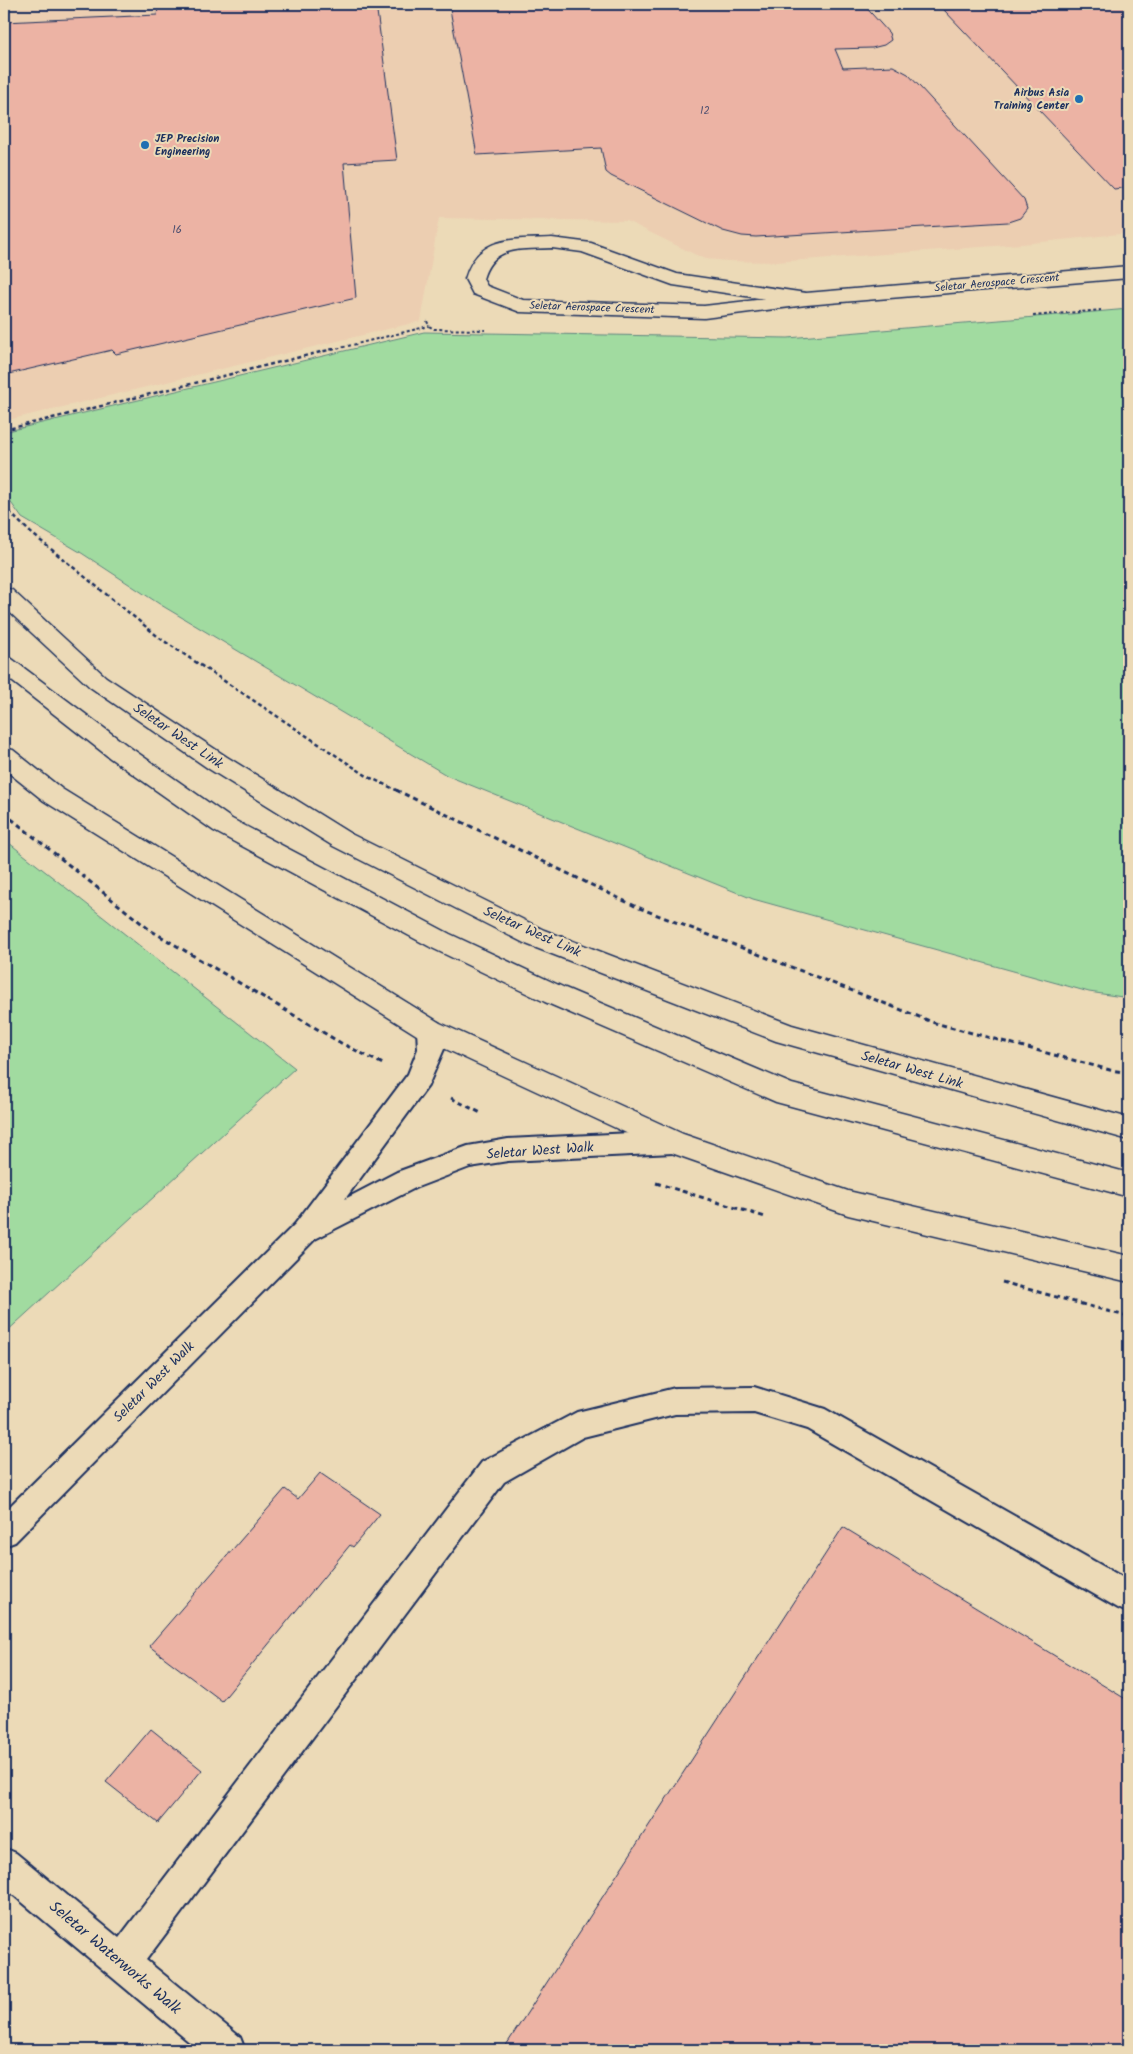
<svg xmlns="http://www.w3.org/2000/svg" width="1133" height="2054" font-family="Kalam,sans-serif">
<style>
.built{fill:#ecceb1}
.green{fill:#a1dba0;stroke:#5e857f}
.building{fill:#ecb3a4;stroke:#1b2f5e}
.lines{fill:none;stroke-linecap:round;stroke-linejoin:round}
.lane-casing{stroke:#1b2f5e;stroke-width:4}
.secondary-casing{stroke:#1b2f5e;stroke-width:3}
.highway-casing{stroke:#1b2f5e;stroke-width:3}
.path-far2{stroke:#1b2f5e;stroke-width:2;stroke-dasharray:3 2.5;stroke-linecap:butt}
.path-far1{stroke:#1b2f5e;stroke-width:2.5;stroke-dasharray:4 3;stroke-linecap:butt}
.path{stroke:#1b2f5e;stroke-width:3;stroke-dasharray:5 4;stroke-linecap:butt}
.lane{fill:#ecdab7;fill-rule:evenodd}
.secondary{fill:#ecdab7;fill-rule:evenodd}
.highway{fill:#ecdab7;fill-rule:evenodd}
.poi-dot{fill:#1f6fb2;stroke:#ecdab7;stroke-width:2}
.labels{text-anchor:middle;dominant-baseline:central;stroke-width:4;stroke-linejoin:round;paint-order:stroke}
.far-poi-label{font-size:11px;font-weight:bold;fill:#1b2f5e;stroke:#ecdab7;text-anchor:end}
.number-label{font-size:11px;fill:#4f5070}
.far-street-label{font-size:11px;fill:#1b2f5e;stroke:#ecdab7}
.street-label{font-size:14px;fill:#1b2f5e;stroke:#ecdab7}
.near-street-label{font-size:16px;fill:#1b2f5e;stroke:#ecdab7}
</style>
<rect width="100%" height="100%" fill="#ecdab7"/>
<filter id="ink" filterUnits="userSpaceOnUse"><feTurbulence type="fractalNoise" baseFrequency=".02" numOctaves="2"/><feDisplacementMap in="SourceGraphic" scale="10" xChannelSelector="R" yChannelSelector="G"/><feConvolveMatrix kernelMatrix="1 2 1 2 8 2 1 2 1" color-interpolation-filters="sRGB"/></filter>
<g filter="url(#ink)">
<path class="built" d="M4 4H1129V233L1022 244 776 262 728 261 706 259 694 254 627 221 439 218 421 321 4 421Z"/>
<g class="green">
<path d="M1129 309V998L1089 992 753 899 448 776 161 605 80 552 22 518 4 493V432L424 332 788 338Z"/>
<path d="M4 839 295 1068 4 1334Z"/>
</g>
<g class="building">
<path d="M180 4H376L397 160 344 163 356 298 116 354 112 350 4 375V22L157 15 158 8 180 7Z"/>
<path d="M449 4H863L889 33 891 40 884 45 872 48 835 49 843 68 893 66 908 74 1024 200 1027 209 1020 218 1008 222 756 237 742 236 723 231 611 176 606 172 601 148 477 155Z"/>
<path d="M994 4H1129V187L1114 189 944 10Z"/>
<path d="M320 1473 380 1514 353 1547 350 1545 222 1701 149 1646 285 1489 298 1499Z"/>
<path d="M843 1527 1129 1701V2050H503Z"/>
<path d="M151 1729 202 1770 158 1823 106 1782Z"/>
</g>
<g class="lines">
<defs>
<g id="lane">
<path d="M430 1020 439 1023 443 1030 444 1049 428 1086 345 1199 397 1172 468 1146 508 1139 673 1131 682 1135 686 1142 682 1149 673 1153 508 1161 470 1167 415 1188 315 1239 15 1542 4 1546V1512L295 1224 408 1074 418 1049 417 1030 421 1023Z"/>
<path d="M754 1387 825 1409 1129 1581V1613L1118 1608 807 1429 754 1413 675 1414 583 1437 504 1482 146 1960 240 2037 245 2050H199L4 1887V1848L16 1853 119 1938 482 1462 577 1412 675 1388Z"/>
</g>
<g id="secondary">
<path d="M552 238 591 243 677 274 806 293 1129 266V278L806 305 704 318 520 312 473 294 465 279C478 234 514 240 552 238ZM552 248 582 252 673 285 765 299 704 306 523 300 487 286 483 279C493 244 522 250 552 248Z"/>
<path d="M4 588 12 590 106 677 227 757 351 834 544 930 792 1025 1129 1118V1140L776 1041 526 944 333 846 209 769 90 687 4 607Z"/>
<path d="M4 748 13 750 62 789 440 1023 683 1134 848 1191 1129 1256V1282L848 1215 663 1150 420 1037 44 801 4 769Z"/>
</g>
<path id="highway" d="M4 657 12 659 128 746 232 819 450 934 565 988 792 1084 1129 1173V1197L776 1102 545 1002 432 948 214 831 110 758 4 675Z"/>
</defs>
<use href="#lane" class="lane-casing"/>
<use href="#secondary" class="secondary-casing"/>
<use href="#highway" class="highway-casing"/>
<g class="path-far2">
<path d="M1033 316 1101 310"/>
<path d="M427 321 429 326 434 329 485 330"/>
<path d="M332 350 429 326"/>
</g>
<g class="path-far1">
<path d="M4 430 337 348"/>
<path d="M4 507 30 532 161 639 367 776 398 791"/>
</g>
<g class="path">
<path d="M396 790 637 907 935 1023 1110 1070 1129 1073"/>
<path d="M4 813 150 930 341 1043 383 1064"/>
<path d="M451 1098 483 1114"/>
<path d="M656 1183 765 1217"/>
<path d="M1002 1282 1129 1317"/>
</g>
<use href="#lane" class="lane"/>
<use href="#secondary" class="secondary"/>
<use href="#highway" class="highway"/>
</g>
</g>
<g class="poi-dot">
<circle cx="1079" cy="99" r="5"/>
<circle cx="145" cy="145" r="5"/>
</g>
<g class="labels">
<g class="far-poi-label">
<text x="1069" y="93">Airbus Asia<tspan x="1069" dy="13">Training Center</tspan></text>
<text x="155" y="139" text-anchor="start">JEP Precision<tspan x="155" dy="13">Engineering</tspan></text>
</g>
<g class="number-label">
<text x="705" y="111">12</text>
<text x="177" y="230">16</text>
</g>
<g class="far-street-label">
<text transform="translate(997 283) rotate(-5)">Seletar Aerospace Crescent</text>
<text transform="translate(592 308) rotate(2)">Seletar Aerospace Crescent</text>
</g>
<g class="street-label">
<text transform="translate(178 736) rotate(34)">Seletar West Link</text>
<text transform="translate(532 932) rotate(24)">Seletar West Link</text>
<text transform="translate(912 1070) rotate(16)">Seletar West Link</text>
<text transform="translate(540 1151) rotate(-4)">Seletar West Walk</text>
<text transform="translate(154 1382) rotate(-45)">Seletar West Walk</text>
</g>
<g class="near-street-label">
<text transform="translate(115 1958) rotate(40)">Seletar Waterworks Walk</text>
</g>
</g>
<rect width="1133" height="2054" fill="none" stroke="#ecdab7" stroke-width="20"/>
<rect x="10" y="10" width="1113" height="2034" fill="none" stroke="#1b2f5e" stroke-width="2" filter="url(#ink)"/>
</svg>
